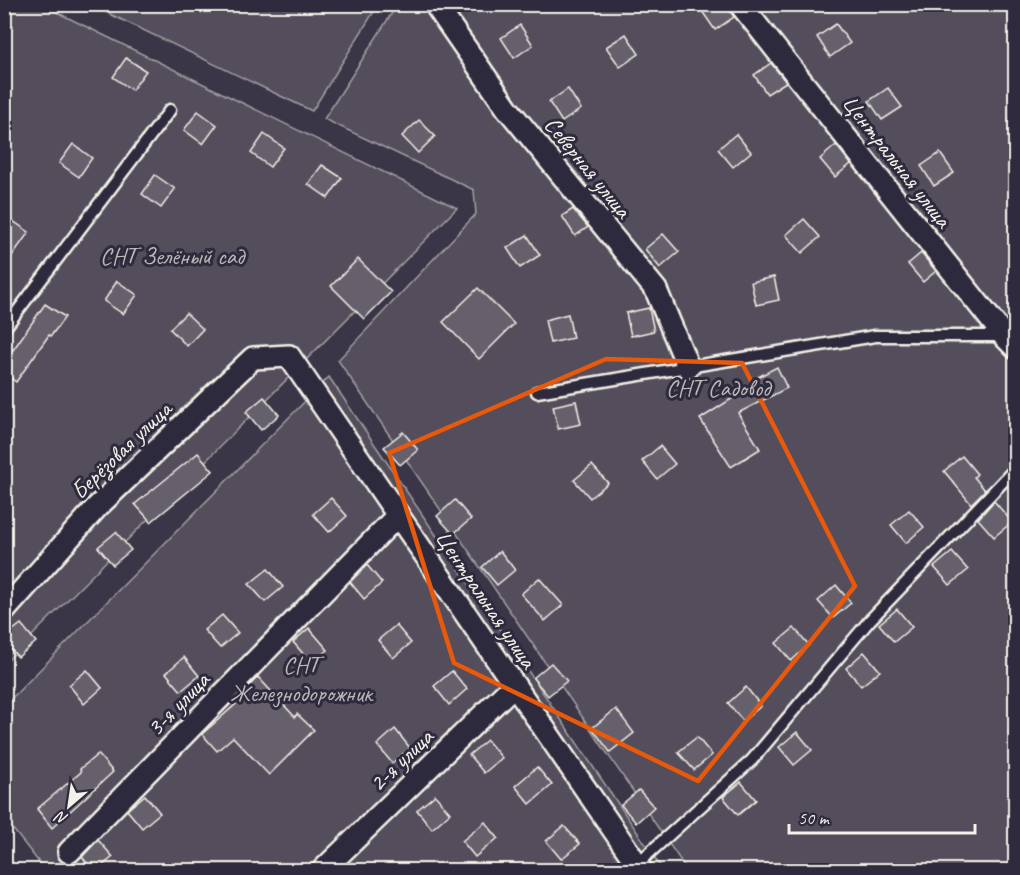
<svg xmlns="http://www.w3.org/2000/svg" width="1020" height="875" font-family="Caveat,sans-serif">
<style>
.green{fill:#534e5c;stroke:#a4a0a2;stroke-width:1.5}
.building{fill:#65616c;stroke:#f4f1e8;stroke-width:1.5}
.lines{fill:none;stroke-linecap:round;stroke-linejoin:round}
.service-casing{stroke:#f4f1e8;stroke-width:15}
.minor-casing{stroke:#f4f1e8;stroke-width:26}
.service{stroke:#2f2a3d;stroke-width:10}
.minor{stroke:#2f2a3d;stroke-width:21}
.marked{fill:none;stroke:#e8590c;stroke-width:4.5;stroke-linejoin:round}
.labels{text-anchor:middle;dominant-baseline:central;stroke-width:6;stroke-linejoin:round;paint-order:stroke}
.street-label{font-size:24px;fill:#f4f1e8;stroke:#2f2a3d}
.park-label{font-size:24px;fill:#bcb8b7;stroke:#2f2a3d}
</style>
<rect width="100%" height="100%" fill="#3b3647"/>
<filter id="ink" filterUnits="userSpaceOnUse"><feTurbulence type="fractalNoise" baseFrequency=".0167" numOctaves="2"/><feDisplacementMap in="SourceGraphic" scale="12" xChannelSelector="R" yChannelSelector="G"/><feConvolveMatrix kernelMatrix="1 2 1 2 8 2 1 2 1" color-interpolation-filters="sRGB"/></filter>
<g filter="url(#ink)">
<g class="green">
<path d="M5 5H42L457 208 5 663Z"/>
<path d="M91 5H378L312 111Z"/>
<path d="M397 5H1015V870H687L338 360 476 214 474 190 324 119Z"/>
<path d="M329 377 663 870H45L5 819V705Z"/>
</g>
<g class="building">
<path d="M697 4H726L734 17 715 30Z"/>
<path d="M836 24 850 43 830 57 817 37Z"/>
<path d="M520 25 533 45 514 58 501 38Z"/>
<path d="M626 34 639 54 620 67 606 47Z"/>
<path d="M126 58 146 71 132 90 113 77Z"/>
<path d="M771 63 786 82 767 94 754 75Z"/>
<path d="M888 88 902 107 882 120 869 101Z"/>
<path d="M568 89 581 109 562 122 549 102Z"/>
<path d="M198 111 217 125 203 144 184 130Z"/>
<path d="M419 120 435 136 418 153 402 136Z"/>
<path d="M264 134 284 148 270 167 251 153Z"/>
<path d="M736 134 751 152 733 167 718 149Z"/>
<path d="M73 144 92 158 79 177 59 163Z"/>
<path d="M836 145 851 164 835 177 820 159Z"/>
<path d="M940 153 954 173 934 186 921 166Z"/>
<path d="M322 165 342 178 328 198 308 184Z"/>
<path d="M155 175 175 189 161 208 142 194Z"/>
<path d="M573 209 588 227 575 236 562 216Z"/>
<path d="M4 215 29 232 4 267Z"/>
<path d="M804 219 820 237 802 253 786 235Z"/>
<path d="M663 234 679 252 660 268 645 249Z"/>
<path d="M527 235 540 255 520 268 507 248Z"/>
<path d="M921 253 936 271 923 282 908 264Z"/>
<path d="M358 259 391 292 364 319 331 286Z"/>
<path d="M774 277 779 300 756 305 751 282Z"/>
<path d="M117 281 137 295 123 314 104 301Z"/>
<path d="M478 288 514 324 479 359 443 322Z"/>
<path d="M45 304 65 317 51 336 49 335 16 382 4 373V344L13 350Z"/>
<path d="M649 308 654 331 631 336 626 313Z"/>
<path d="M186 313 203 329 187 346 170 329Z"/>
<path d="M568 314 573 338 550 343 545 320Z"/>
<path d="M777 367 787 388 738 413 760 449 731 467 700 419 758 382 756 378Z"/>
<path d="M264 397 279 415 261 430 246 412Z"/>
<path d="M576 401 581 424 558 429 553 406Z"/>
<path d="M403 432 418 450 400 465 384 447Z"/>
<path d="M660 446 675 464 657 479 642 461Z"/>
<path d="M198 453 213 471 151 522 135 504Z"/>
<path d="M962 456 977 474 974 477 985 490 971 504 944 471Z"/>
<path d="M592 465 608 483 590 498 574 480Z"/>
<path d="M331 498 347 516 329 532 313 514Z"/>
<path d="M455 500 471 519 453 534 437 516Z"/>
<path d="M994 501 1012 522 994 537 978 519Z"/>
<path d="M909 510 924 527 906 543 891 525Z"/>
<path d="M116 532 131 550 113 565 98 547Z"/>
<path d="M500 551 515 570 497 585 482 567Z"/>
<path d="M952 552 968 570 950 585 934 567Z"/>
<path d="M367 565 382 583 364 599 350 582Z"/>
<path d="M268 569 283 587 265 602 249 584Z"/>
<path d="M539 578 563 605 545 621 521 594Z"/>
<path d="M836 585 851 603 833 618 818 601Z"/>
<path d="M897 609 912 627 894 642 879 624Z"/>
<path d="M222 615 238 633 220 648 204 630Z"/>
<path d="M21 624 36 642 18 657 4 642V637Z"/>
<path d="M396 625 411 643 393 658 378 640Z"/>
<path d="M309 628 328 650 312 664 293 642Z"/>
<path d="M794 628 809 645 791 661 776 643Z"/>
<path d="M864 652 880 671 861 686 846 668Z"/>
<path d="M184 657 199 676 181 691 166 673Z"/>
<path d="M551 663 567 681 548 696 533 678Z"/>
<path d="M87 670 102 688 84 704 69 685Z"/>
<path d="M452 671 467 689 449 705 434 686Z"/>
<path d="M258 677 295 717 297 714 314 730 269 775 233 737 217 751 202 734 236 704 234 701Z"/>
<path d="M746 687 761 706 743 721 728 703Z"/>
<path d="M616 709 634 733 610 752 592 728Z"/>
<path d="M395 729 410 748 392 763 377 745Z"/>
<path d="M797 732 812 750 794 765 779 747Z"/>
<path d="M697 737 712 755 694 770 678 752Z"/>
<path d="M487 740 502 758 484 773 469 755Z"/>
<path d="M98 754 113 772 52 828 37 809 81 772 80 769Z"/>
<path d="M537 767 552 785 530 804 515 786Z"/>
<path d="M741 782 756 800 738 815 723 797Z"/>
<path d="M639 790 654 807 636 823 621 805Z"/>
<path d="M145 795 160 813 142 828 127 810Z"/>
<path d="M435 795 450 813 432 829 417 810Z"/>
<path d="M485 822 498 838 475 857 462 841Z"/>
<path d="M564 826 580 844 561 859 546 841Z"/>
<path d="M98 840 113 857 97 870H93L82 857Z"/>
</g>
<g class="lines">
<defs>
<g id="service">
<path d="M4 329 170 110"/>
<path d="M537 392 875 336H1003"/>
<path d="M637 864 752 760 870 620 1016 468"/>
</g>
<g id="minor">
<path d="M435 4 507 108 656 290 688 367"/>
<path d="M740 4 1004 336 1016 348"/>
<path d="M4 611 97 507 253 358 289 356 641 870"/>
<path d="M69 852 398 515"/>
<path d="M323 870 514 685"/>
</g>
</defs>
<use href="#service" class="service-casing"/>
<use href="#minor" class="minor-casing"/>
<use href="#service" class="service"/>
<use href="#minor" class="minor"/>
</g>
</g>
<path class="marked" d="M606 359 742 363 855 586 698 781 454 663 389 453Z"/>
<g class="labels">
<g class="street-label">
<text transform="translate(897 161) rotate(52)">Центральная улица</text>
<text transform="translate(588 167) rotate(51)">Северная улица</text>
<text transform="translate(121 450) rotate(-44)">Берёзовая улица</text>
<text transform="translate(486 599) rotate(56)">Центральная улица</text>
<text transform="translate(178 704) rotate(-46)">3-я улица</text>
<text transform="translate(401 760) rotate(-44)">2-я улица</text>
</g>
<g class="park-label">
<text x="172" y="256">СНТ Зелёный сад</text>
<text x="718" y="388">СНТ Садовод</text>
<text x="301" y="665">СНТ<tspan x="301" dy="28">Железнодорожник</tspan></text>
</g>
</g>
<rect width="1020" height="875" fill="none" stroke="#2f2a3d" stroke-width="24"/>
<rect x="12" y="12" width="996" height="851" fill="none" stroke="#f4f1e8" stroke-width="2" filter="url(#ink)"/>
<g transform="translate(69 806) rotate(209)" stroke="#2f2a3d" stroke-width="4.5" paint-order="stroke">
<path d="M0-4.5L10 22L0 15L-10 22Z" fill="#f4f1e8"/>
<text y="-9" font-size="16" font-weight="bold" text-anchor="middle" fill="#f4f1e8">N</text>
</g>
<path d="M789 824v9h186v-9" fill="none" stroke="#f4f1e8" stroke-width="3"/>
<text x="798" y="824" font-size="18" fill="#f4f1e8" stroke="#2f2a3d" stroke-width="4.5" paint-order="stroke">50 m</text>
</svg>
